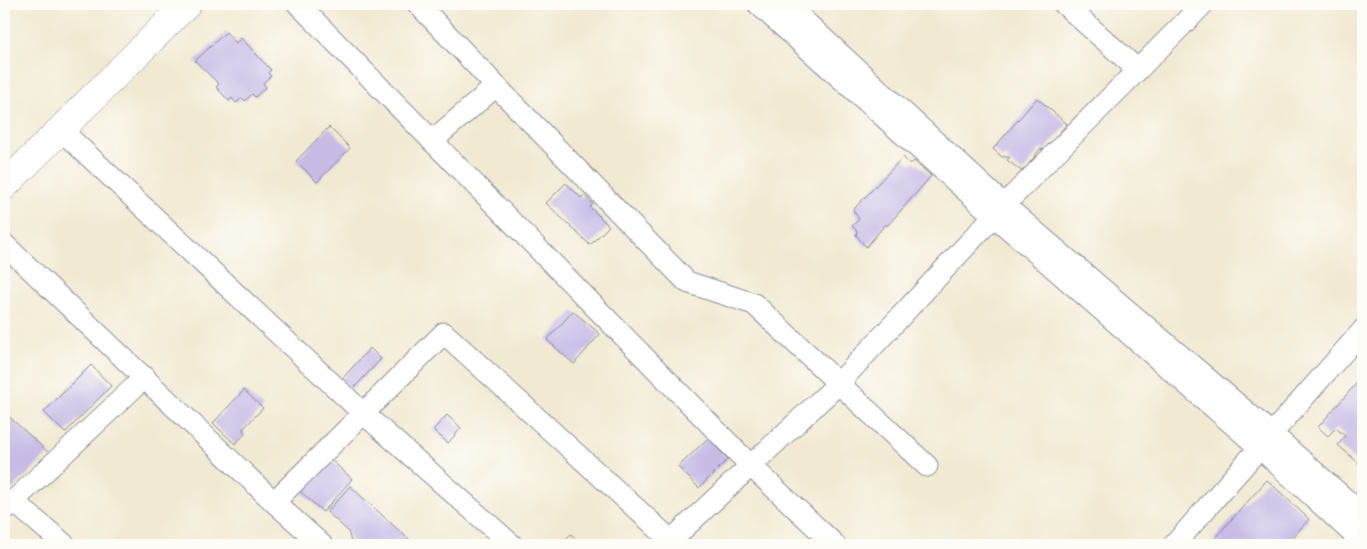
<svg xmlns="http://www.w3.org/2000/svg" width="1367" height="549" font-family="Delius,sans-serif">
<style>
.building{fill:#c8bce7}
.lines{fill:none;stroke-linecap:round;stroke-linejoin:round}
.street-casing{stroke:#868c98;stroke-width:23}
.secondary-casing{stroke:#868c98;stroke-width:29}
.street{stroke:#fff;stroke-width:21}
.secondary{stroke:#fff;stroke-width:28}
</style>
<rect width="100%" height="100%" fill="#fdfcf7"/>
<filter id="ink" filterUnits="userSpaceOnUse"><feTurbulence type="fractalNoise" baseFrequency=".02" numOctaves="2"/><feDisplacementMap in="SourceGraphic" scale="10" xChannelSelector="R" yChannelSelector="G"/><feConvolveMatrix kernelMatrix="1 2 1 2 8 2 1 2 1" color-interpolation-filters="sRGB"/></filter>
<filter id="wash" filterUnits="userSpaceOnUse"><feTurbulence type="fractalNoise" baseFrequency=".0096" numOctaves="4" result="noise"/><feDisplacementMap in="SourceGraphic" scale="20" xChannelSelector="R" yChannelSelector="G"/><feGaussianBlur stdDeviation="1.12" result="paint"/><feColorMatrix in="noise" values="0 0 0 0 0 0 0 0 0 0 0 0 0 0 0 0 0 1.4 0 .05"/><feComposite in="paint" operator="in"/></filter>
<g filter="url(#wash)">
<rect width="100%" height="100%" fill="#f1e9d1"/>
<g id="blocks">
<g class="building">
<path d="M226 32 236 43 241 38 271 70 268 73 271 76 263 83 266 87 255 97 252 94 245 101 242 98 236 103 232 98 229 101 216 87 219 84 195 61Z"/>
<path d="M1037 98 1067 124 1045 150 1040 149 1023 172 1007 160 1010 157H1002L993 149Z"/>
<path d="M329 127 350 148 317 182 296 161Z"/>
<path d="M903 157 910 164 914 161 931 176 888 225H885L866 247 856 235 857 231 852 226 859 219 853 210Z"/>
<path d="M566 183 581 198 584 195 593 204 590 207 609 226 590 245 546 203Z"/>
<path d="M573 311 600 334 574 364 547 340Z"/>
<path d="M370 348 381 359 352 390 341 380Z"/>
<path d="M91 365 111 386 65 433 44 412Z"/>
<path d="M1363 376V467L1338 445 1345 436 1336 428 1328 436 1318 427Z"/>
<path d="M244 390 263 408 243 429 245 434 235 444 213 423Z"/>
<path d="M4 412 49 453 4 497Z"/>
<path d="M447 415 461 428 448 443 433 430Z"/>
<path d="M708 438 728 459 699 488 678 467Z"/>
<path d="M329 458 352 479 323 512 300 491Z"/>
<path d="M1267 480 1309 519 1286 545H1221L1214 539Z"/>
<path d="M350 486 415 545H352L348 531 327 512Z"/>
<path d="M571 534 581 545H559Z"/>
</g>
</g>
</g>
<g filter="url(#ink)">
<use href="#blocks" fill-opacity="0" stroke="#868c98" stroke-width="1"/>
<g class="lines">
<defs>
<g id="street">
<path d="M298 4 751 466 835 545"/>
<path d="M418 4 496 86"/>
<path d="M758 4 994 216 1260 448 1363 543"/>
<path d="M786 4 1004 205 1271 433 1363 515"/>
<path d="M1064 4 1138 70"/>
<path d="M60 129 364 414 512 545"/>
<path d="M432 141 496 86 687 282 754 304 927 466"/>
<path d="M4 244 274 502 322 545"/>
<path d="M13 501 65 545"/>
<path d="M274 502 444 333 676 545"/>
<path d="M4 510 145 377"/>
<path d="M666 545 838 384 1004 205 1203 4"/>
<path d="M1174 545 1363 330"/>
</g>
<path id="secondary" d="M4 186 187 4"/>
</defs>
<use href="#street" class="street-casing"/>
<use href="#secondary" class="secondary-casing"/>
<use href="#street" class="street"/>
<use href="#secondary" class="secondary"/>
</g>
</g>
<rect width="1367" height="549" fill="none" stroke="#fdfcf7" stroke-width="20"/>
</svg>
